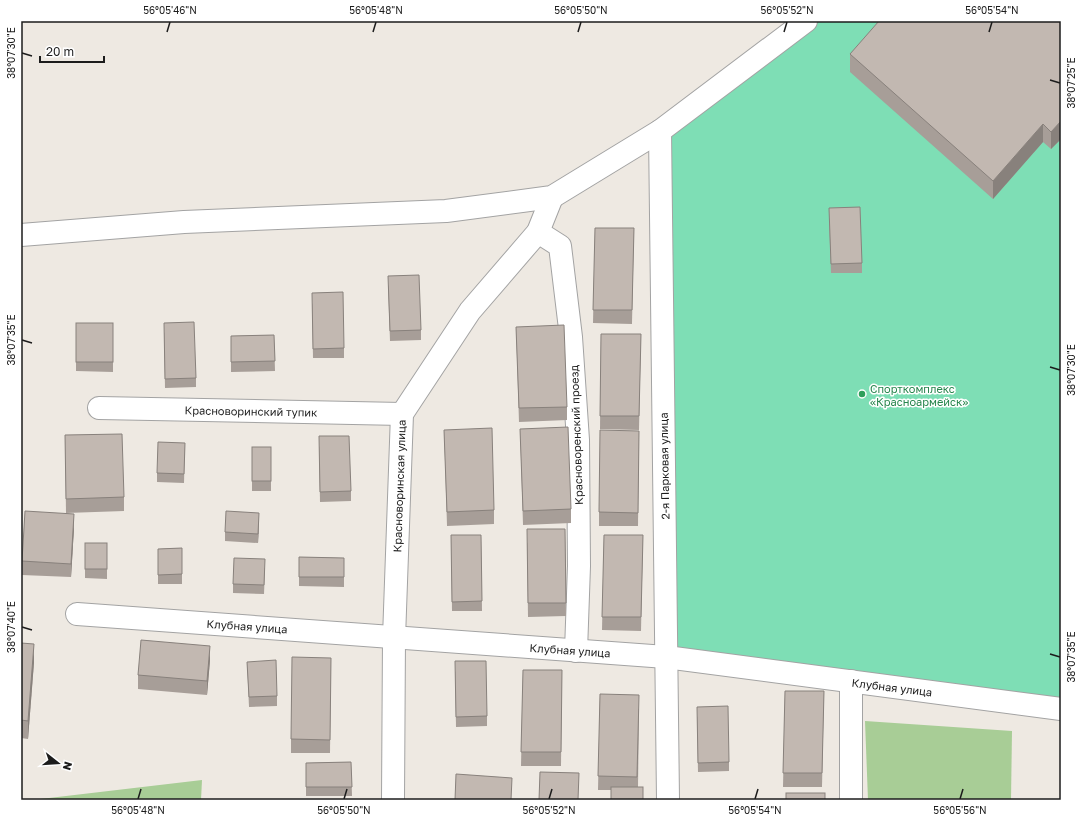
<svg xmlns="http://www.w3.org/2000/svg" width="1082" height="821" font-family="'Golos Text',sans-serif">
<style>
.forest{fill:#a8cd96}
.pitch{fill:#7edeb5}
.lines{fill:none;stroke-linecap:round;stroke-linejoin:round}
.street-casing{stroke:#a3a3a3;stroke-width:24}
.street{stroke:#fff;stroke-width:22}
.wall{fill:#a79e98}
.shaded-wall{fill:#88817c}
.building{fill:#c2b8b1;stroke:#88817c}
.ticks{fill:none;stroke:#1c1c1c;stroke-width:1.5}
.leisure-dot{fill:#2e9e5b;stroke:#fff;stroke-width:1.5}
.labels{text-anchor:middle;dominant-baseline:central;stroke-width:3;stroke-linejoin:round;paint-order:stroke}
.leisure-label{font-size:11px;fill:#27864d;stroke:#fff;text-anchor:start}
.street-label{font-size:11px;fill:#1c1c1c;stroke:#fff}
.neatline{fill:none;stroke:#1c1c1c;stroke-width:1.5}
.ticks-label{font-size:10px;text-anchor:middle;fill:#1c1c1c}
</style>
<rect width="100%" height="100%" fill="#eee9e2"/>
<g class="forest">
<path d="M865 721 1012 731 1011 800H868Z"/>
<path d="M202 780 201 800H32Z"/>
</g>
<path class="pitch" d="M806 21H1061V709L666 657 660 131Z"/>
<g class="lines">
<defs>
<g id="street">
<path d="M660 131 668 800"/>
<path d="M538 232 560 246 571 337 578 440 579 566 576 651"/>
<path d="M21 235 184 222 446 211 552 197 660 131 806 21"/>
<path d="M99 408 402 414"/>
<path d="M77 614 666 657 1061 709"/>
<path d="M851 681V800"/>
<path d="M393 800 394 638 402 414 470 311 538 232 552 197"/>
</g>
</defs>
<use href="#street" class="street-casing"/>
<use href="#street" class="street"/>
</g>
<g class="wall">
<path d="M1061 21V139L1051 149 1043 142 993 199 850 72V54Z"/>
<path d="M829 218 862 263V273H831Z"/>
<path d="M595 228H634L632 324 593 323Z"/>
<path d="M388 285 421 330V340L390 341Z"/>
<path d="M312 303 344 348V358H313Z"/>
<path d="M76 323H113V372L76 371Z"/>
<path d="M516 327 567 407V420L519 422Z"/>
<path d="M164 332 196 378V387L165 388Z"/>
<path d="M601 334H641L639 430 600 429Z"/>
<path d="M274 335 275 371 231 372V336Z"/>
<path d="M520 429 571 509V523L523 525Z"/>
<path d="M444 430 494 510V524L447 526Z"/>
<path d="M639 431 638 526H599V512Z"/>
<path d="M65 435 124 497V511L66 513Z"/>
<path d="M185 443 184 483 157 482V473Z"/>
<path d="M319 446 351 491V501L320 502Z"/>
<rect x="252" y="447" width="19" height="44"/>
<path d="M259 523 258 543 225 541V532Z"/>
<path d="M74 528 71 577 22 575V561Z"/>
<path d="M565 529 566 616 528 617 527 543Z"/>
<path d="M451 535H481L482 611H452Z"/>
<path d="M604 535H643L641 631 602 630Z"/>
<path d="M85 543H107V579L85 578Z"/>
<path d="M182 548V584H158V549Z"/>
<path d="M299 557 344 558V587L299 586Z"/>
<path d="M265 568 264 594 233 593V584Z"/>
<path d="M21 643 34 662 28 739 21 738Z"/>
<path d="M331 658 330 753H291V739Z"/>
<path d="M210 660 207 695 138 689V675Z"/>
<path d="M247 662 277 696V706L249 707Z"/>
<path d="M523 670H562L561 766H521Z"/>
<path d="M455 671 487 716V726L456 727Z"/>
<path d="M785 691H824L822 787H783Z"/>
<path d="M600 694 639 709 638 787 611 790H598Z"/>
<path d="M697 716 729 762V771L698 772Z"/>
<path d="M351 762 352 796H306V763Z"/>
</g>
<g class="shaded-wall">
<path d="M1061 121V139L1051 149V132Z"/>
<path d="M1043 124V142L993 199V181Z"/>
<path d="M259 513V523L258 543V534Z"/>
<path d="M74 514V528L71 577V564Z"/>
<path d="M34 644V662L28 739V721Z"/>
<path d="M210 646V660L207 695V681Z"/>
</g>
<g class="building">
<path d="M879 21H1061V121L1051 132 1043 124 993 181 850 54Z"/>
<path d="M860 207 862 263 831 264 829 208Z"/>
<path d="M595 228H634L632 310H593Z"/>
<path d="M419 275 421 330 390 331 388 276Z"/>
<path d="M343 292 344 348 313 349 312 293Z"/>
<path d="M194 322 196 378 165 379 164 323Z"/>
<rect x="76" y="323" width="37" height="39"/>
<path d="M564 325 567 407 519 408 516 327Z"/>
<path d="M601 334H641L639 416H600Z"/>
<path d="M274 335 275 361 231 362V336Z"/>
<path d="M568 427 571 509 523 511 520 429Z"/>
<path d="M492 428 494 510 447 512 444 430Z"/>
<path d="M600 430 639 431 638 513 599 512Z"/>
<path d="M122 434 124 497 66 499 65 435Z"/>
<path d="M319 436H349L351 491 320 492Z"/>
<path d="M158 442 185 443 184 474 157 473Z"/>
<rect x="252" y="447" width="19" height="34"/>
<path d="M25 511 74 514 71 564 22 561Z"/>
<path d="M226 511 259 513 258 534 225 532Z"/>
<path d="M527 529H565L566 603H528Z"/>
<path d="M451 535H481L482 601 452 602Z"/>
<path d="M604 535H643L641 617H602Z"/>
<rect x="85" y="543" width="22" height="26"/>
<path d="M182 548V574L158 575V549Z"/>
<path d="M299 557 344 558V577H299Z"/>
<path d="M234 558 265 559 264 585 233 584Z"/>
<path d="M141 640 210 646 207 681 138 675Z"/>
<path d="M21 643 34 644 28 721 21 720Z"/>
<path d="M292 657 331 658 330 740 291 739Z"/>
<path d="M276 660 277 696 249 697 247 662Z"/>
<path d="M455 661H486L487 716 456 717Z"/>
<path d="M523 670H562L561 752H521Z"/>
<path d="M785 691H824L822 773H783Z"/>
<path d="M600 694 639 695 637 777 598 776Z"/>
<path d="M728 706 729 762 698 763 697 707Z"/>
<path d="M351 762 352 787H306V763Z"/>
<path d="M540 772 579 773 578 800H539Z"/>
<path d="M456 774 512 778 511 800H455Z"/>
<rect x="611" y="787" width="32" height="13"/>
<rect x="786" y="793" width="39" height="7"/>
</g>
<path class="ticks" d="M167 32 170 22M373 32 376 22M578 32 581 22M784 32 787 22M989 32 992 22M22 53 32 56M1050 80 1060 83M22 340 32 343M1050 367 1060 370M22 627 32 630M1050 654 1060 657M138 799 141 789M344 799 347 789M549 799 552 789M755 799 758 789M960 799 963 789"/>
<circle class="leisure-dot" cx="862" cy="394" r="4"/>
<g class="labels">
<g class="leisure-label">
<text x="870" y="388">Спорткомплекс<tspan x="870" dy="13">«Красноармейск»</tspan></text>
</g>
<g class="street-label">
<text transform="translate(251 411) rotate(1)">Красноворинский тупик</text>
<text transform="translate(576 435) rotate(-92)">Красноворенский проезд</text>
<text transform="translate(664 466) rotate(-91)">2-я Парковая улица</text>
<text transform="translate(399 486) rotate(-88)">Красноворинская улица</text>
<text transform="translate(247 626) rotate(4)">Клубная улица</text>
<text transform="translate(570 650) rotate(4)">Клубная улица</text>
<text transform="translate(892 687) rotate(7)">Клубная улица</text>
</g>
</g>
<rect width="1082" height="821" fill="none" stroke="#ffffff" stroke-width="44"/>
<g transform="translate(58 763) rotate(107)" stroke="#ffffff" stroke-width="3" paint-order="stroke">
<path d="M0-3L7 15L0 10L-7 15Z" fill="#1c1c1c"/>
<text y="-6" font-size="11" font-weight="bold" text-anchor="middle" fill="#1c1c1c">N</text>
</g>
<path d="M40 56v6h64v-6" fill="none" stroke="#1c1c1c" stroke-width="2"/>
<text x="46" y="56" font-size="12" fill="#1c1c1c" stroke="#ffffff" stroke-width="3" paint-order="stroke">20 m</text>
<rect x="22" y="22" width="1038" height="777" class="neatline"/>
<g class="ticks-label">
<text x="170" y="14">56°05'46"N</text>
<text x="376" y="14">56°05'48"N</text>
<text x="581" y="14">56°05'50"N</text>
<text x="787" y="14">56°05'52"N</text>
<text x="992" y="14">56°05'54"N</text>
<text transform="translate(11 53) rotate(-90)" y="4">38°07'30"E</text>
<text transform="translate(1071 83) rotate(-90)" y="4">38°07'25"E</text>
<text transform="translate(11 340) rotate(-90)" y="4">38°07'35"E</text>
<text transform="translate(1071 370) rotate(-90)" y="4">38°07'30"E</text>
<text transform="translate(11 627) rotate(-90)" y="4">38°07'40"E</text>
<text transform="translate(1071 657) rotate(-90)" y="4">38°07'35"E</text>
<text x="138" y="814">56°05'48"N</text>
<text x="344" y="814">56°05'50"N</text>
<text x="549" y="814">56°05'52"N</text>
<text x="755" y="814">56°05'54"N</text>
<text x="960" y="814">56°05'56"N</text>
</g>
</svg>
